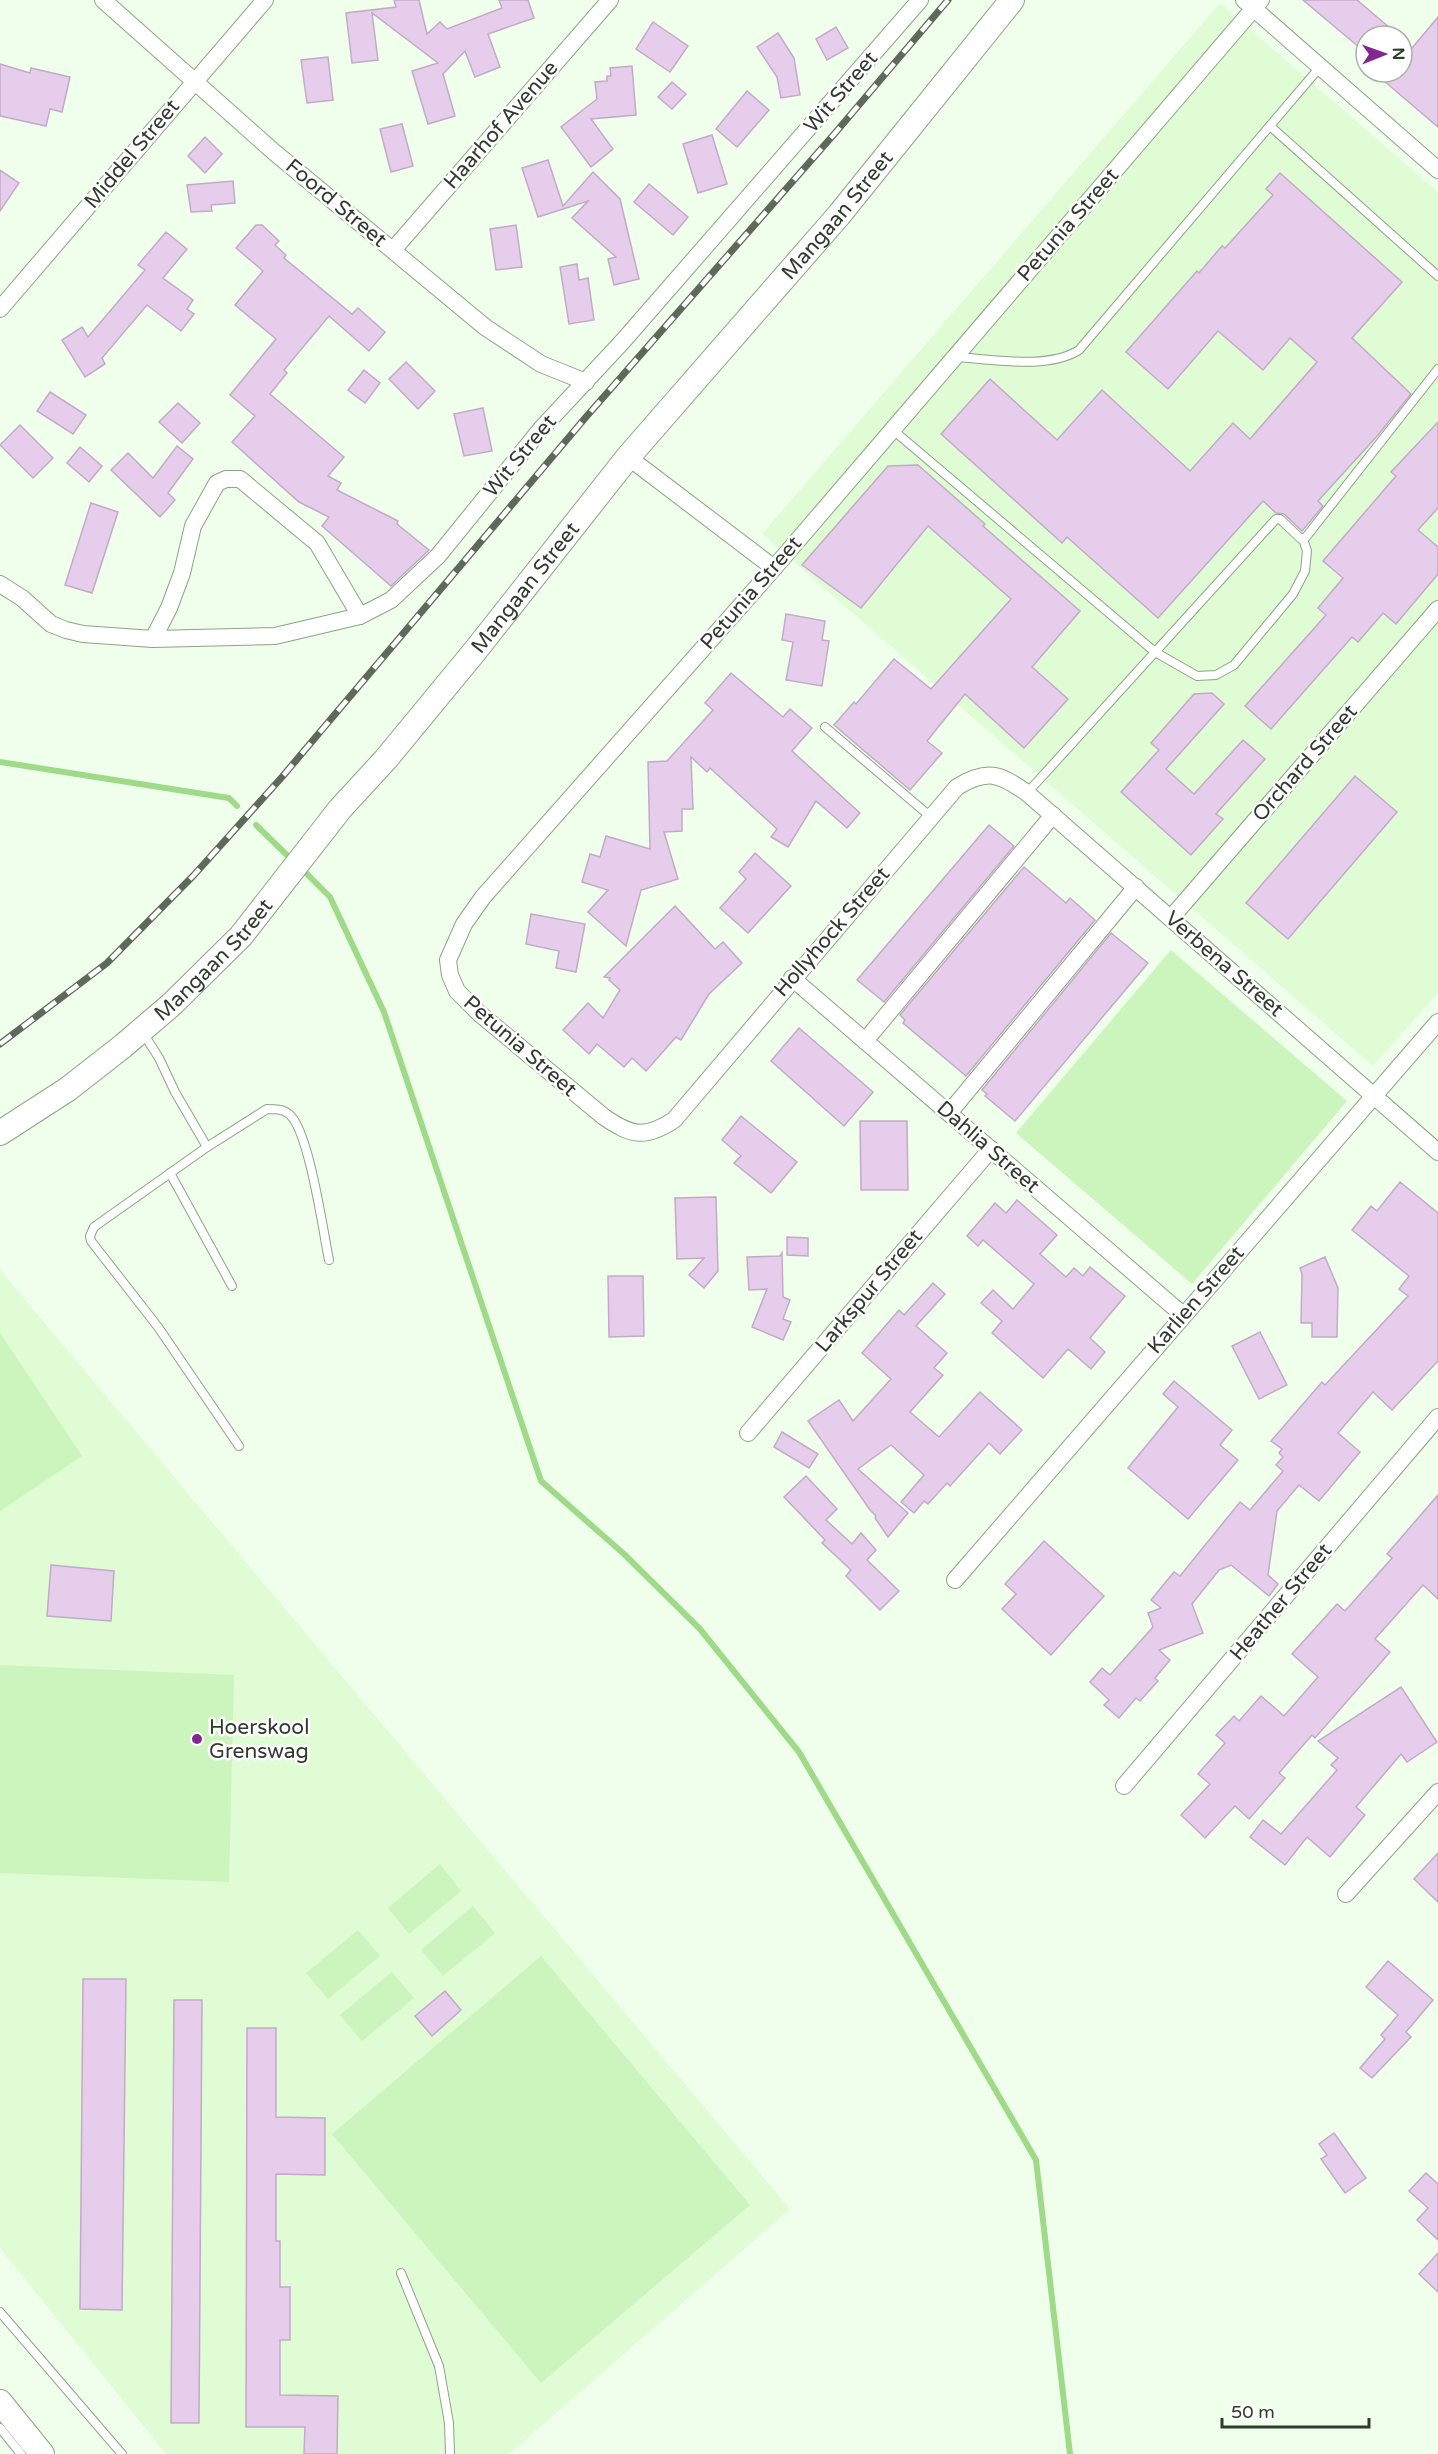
<svg xmlns="http://www.w3.org/2000/svg" width="1438" height="2454" font-family="'Varela Round',sans-serif">
<style>
.built{fill:#dffcd5}
.green{fill:#cbf5bc}
.lines{fill:none;stroke-linecap:round;stroke-linejoin:round}
.stream{stroke:#9eda88;stroke-width:6}
.building{fill:#e7cdec;stroke:#c3aac8;stroke-width:1.5}
.lane-casing{stroke:#8da385;stroke-width:10}
.street-casing{stroke:#8da385;stroke-width:18}
.secondary-casing{stroke:#8da385;stroke-width:26}
.lane{stroke:#fff;stroke-width:8}
.street{stroke:#fff;stroke-width:16}
.secondary{stroke:#fff;stroke-width:24}
.rail-casing{stroke:#5e695b;stroke-width:7}
.rail{stroke:#fff;stroke-width:4.5;stroke-dasharray:14;stroke-linecap:butt}
.poi-dot{fill:#822692;stroke:#fff;stroke-width:2}
.labels{text-anchor:middle;dominant-baseline:central;stroke-width:5;stroke-linejoin:round;paint-order:stroke}
.street-label{font-size:21px;fill:#313a2e;stroke:#fff}
.poi-label{font-size:21px;fill:#313a2e;stroke:#fff;text-anchor:start}
</style>
<rect width="100%" height="100%" fill="#f0ffeb"/>
<g class="built">
<path d="M1220 3 1438 192V993L1373 1066 762 534Z"/>
<path d="M0 1270 790 2209 509 2454H166L0 2248Z"/>
</g>
<g class="green">
<path d="M1171 950 1347 1101 1192 1284 1016 1133Z"/>
<path d="M0 1333 82 1456 0 1511Z"/>
<path d="M0 1665 234 1675 229 1882 0 1873Z"/>
<path d="M440 1864 461 1891 409 1934 388 1908Z"/>
<path d="M473 1906 495 1933 443 1976 421 1950Z"/>
<path d="M358 1930 380 1956 328 1999 306 1973Z"/>
<path d="M541 1956 750 2205 541 2383 332 2134Z"/>
<path d="M392 1972 414 1998 362 2041 340 2015Z"/>
</g>
<g class="lines">
<g class="stream">
<path d="M0 762 229 798 237 806"/>
<path d="M256 825 292 860"/>
<path d="M300 867 330 897 384 1012 541 1481 624 1554 700 1629 799 1752 1036 2160 1070 2454"/>
</g>
</g>
<g class="building">
<path d="M394 0H419L427 34 440 22 447 29 502 8 499 0H528L534 18 488 34 500 67 475 77 465 51 443 74 455 116 428 124 412 71 438 63 372 13 378 60 352 63 346 13 396 7Z"/>
<path d="M1303 0H1357L1390 28 1382 36H1366V53Z"/>
<path d="M1438 17V127L1384 81 1392 72H1402V60Z"/>
<path d="M653 22 688 46 670 72 636 49Z"/>
<path d="M836 27 848 48 827 60 816 39Z"/>
<path d="M778 33 794 58 800 95 781 98 777 77 757 47Z"/>
<path d="M328 57 333 100 307 103 301 60Z"/>
<path d="M0 64 30 73 31 68 70 77 62 112 50 109 46 126 0 116Z"/>
<path d="M632 66 636 115 591 119 613 149 591 167 561 127 597 99 595 82 607 81V76H611L610 68Z"/>
<path d="M672 82 686 94 672 109 658 97Z"/>
<path d="M747 91 769 110 737 147 716 129Z"/>
<path d="M402 124 413 166 391 172 380 129Z"/>
<path d="M712 135 727 184 698 193 683 144Z"/>
<path d="M205 137 222 154 205 173 188 156Z"/>
<path d="M548 160 563 206 593 172 620 199 639 279 614 285 608 259 616 257 572 218 588 201 538 217 522 168Z"/>
<path d="M0 170 19 183 0 211Z"/>
<path d="M1280 173 1402 282 1352 338 1411 394 1378 435 1318 501 1323 506 1302 531 1284 514 1276 513 1263 501 1158 618 1067 537 1062 543 941 434 990 379 1057 440 1102 390 1190 471 1233 423 1250 439 1317 362 1290 338 1263 370 1218 331 1168 389 1126 352 1197 271 1199 273 1222 246 1225 248 1273 195 1266 189Z"/>
<path d="M233 181 235 203 211 205 212 211 191 212 187 185Z"/>
<path d="M649 184 688 217 673 235 634 202Z"/>
<path d="M256 225H262L279 241 275 245 286 255 284 258 352 314 358 308 385 332 369 351 329 316 284 370 287 373 270 394 344 457 328 476 341 483 337 490 398 521 397 524 429 550 391 586 322 526 329 517 299 502 232 442 255 416 230 395 276 339 235 305 263 271 236 248Z"/>
<path d="M516 225 522 267 496 270 490 229Z"/>
<path d="M166 232 187 249 163 278 193 300 187 309 194 314 181 331 147 305 102 358 105 364 85 377 62 340 82 327 88 337 145 270 138 265Z"/>
<path d="M577 264 579 280 588 278 594 320 569 324 560 267Z"/>
<path d="M406 362 435 391 418 409 389 379Z"/>
<path d="M364 370 380 383 365 403 348 390Z"/>
<path d="M50 392 86 415 73 434 37 411Z"/>
<path d="M178 403 200 423 182 443 159 422Z"/>
<path d="M483 408 492 451 464 456 454 414Z"/>
<path d="M1438 422V508L1418 530 1438 547V574L1396 624 1383 613 1358 642 1352 637 1271 729 1245 706 1326 615 1318 608 1343 578 1323 561 1396 476 1391 472Z"/>
<path d="M20 425 53 458 33 478 0 445Z"/>
<path d="M177 446 193 459 168 493 175 500 160 517 111 470 128 453 153 478Z"/>
<path d="M80 447 102 466 89 482 67 463Z"/>
<path d="M918 465 985 524 983 526 1080 611 1032 667 1068 699 1024 748 965 694 927 741 942 753 910 790 834 725 854 702 856 704 894 659 931 689 1011 599 928 526 861 608 802 565 888 466Z"/>
<path d="M91 503 118 512 92 593 65 585Z"/>
<path d="M786 614 825 621 822 640 829 641 822 686 786 680 793 642 782 640Z"/>
<path d="M731 673 783 717 790 709 812 728 792 751 860 813 847 828 816 801 788 847 771 837 777 829 710 768 707 772 691 757 693 809H682V831L664 832 678 879 641 890 626 946 588 912 608 890 582 882 590 854 600 857 606 836 650 849 648 762 667 761 713 710 705 703Z"/>
<path d="M1212 693 1224 704 1166 769 1194 794 1243 740 1265 759 1216 814 1223 819 1191 855 1121 792 1159 750 1151 743 1194 694Z"/>
<path d="M1355 776 1397 812 1288 939 1246 903Z"/>
<path d="M989 825 1014 846 884 1002 857 980Z"/>
<path d="M755 853 791 886 748 933 720 908 746 879 739 872Z"/>
<path d="M1024 867 1066 903 1070 898 1095 920 966 1076 903 1023 905 1020 900 1015Z"/>
<path d="M675 906 715 949 723 942 742 963 709 994 681 1040 676 1037 646 1071 632 1058 624 1067 597 1044 589 1054 563 1030 588 1003 603 1018 620 990 609 980 610 978 604 977Z"/>
<path d="M531 914 585 924 576 972 556 968 559 951 526 944Z"/>
<path d="M1111 933 1148 963 1015 1121 985 1096 987 1094 982 1090Z"/>
<path d="M799 1028 873 1092 844 1126 771 1061Z"/>
<path d="M741 1116 797 1162 771 1193 734 1163 741 1156 722 1140Z"/>
<path d="M860 1121H907L908 1190H861Z"/>
<path d="M1400 1182 1438 1213V1361L1392 1410 1373 1392 1338 1433 1360 1452 1319 1501 1299 1485 1277 1511 1268 1575 1278 1584 1269 1596 1231 1565 1219 1570 1192 1604 1203 1633 1159 1650 1170 1660 1155 1678 1158 1681 1140 1701 1136 1698 1119 1718 1104 1705 1109 1700 1090 1682 1102 1668 1110 1675 1153 1627 1148 1613 1161 1608 1151 1600 1174 1572 1180 1576 1240 1502 1250 1510 1283 1471 1276 1465 1283 1457 1279 1453 1282 1449 1271 1441 1322 1382 1325 1385 1408 1296 1399 1289 1409 1276 1352 1230 1371 1206 1377 1211Z"/>
<path d="M716 1197 718 1271 704 1288 689 1275 704 1258 677 1259 675 1198Z"/>
<path d="M1017 1200 1057 1235 1040 1254 1066 1277 1074 1268 1083 1276 1090 1267 1125 1296 1090 1338 1105 1352 1091 1369 1068 1349 1043 1378 992 1333 1002 1321 981 1303 993 1290 1013 1309 1034 1284 983 1240 978 1246 967 1236 995 1203 1006 1213Z"/>
<path d="M787 1237 808 1238V1256L787 1255Z"/>
<path d="M782 1253 783 1297 790 1300 783 1319 791 1322 783 1340 752 1327 767 1289 749 1290 747 1257 780 1256Z"/>
<path d="M1325 1257 1338 1288 1337 1337H1312V1323H1301L1302 1274 1300 1268Z"/>
<path d="M608 1276H643L644 1336 609 1337Z"/>
<path d="M933 1283 945 1294 916 1326 947 1353 934 1368 943 1375 910 1412 939 1437 980 1392 1022 1430 1000 1454 989 1443 950 1486 947 1483 928 1504 924 1501 914 1513 901 1502 924 1475 891 1445 858 1469 908 1513 888 1537 875 1518 876 1516 870 1510 808 1421 839 1400 853 1421 891 1379 862 1353 899 1310 904 1315Z"/>
<path d="M1260 1332 1287 1385 1259 1399 1232 1346Z"/>
<path d="M1174 1381 1232 1430 1220 1445 1238 1460 1188 1519 1128 1468 1178 1407 1163 1394Z"/>
<path d="M782 1432 818 1454 809 1468 774 1447Z"/>
<path d="M806 1476 837 1509 826 1520 852 1544 861 1533 876 1550 867 1560 899 1591 880 1610 846 1576 851 1570 822 1543 825 1540 784 1497Z"/>
<path d="M1438 1495V1599L1423 1585 1375 1639 1390 1652 1315 1738 1312 1735 1279 1773 1285 1778 1249 1819 1235 1806 1205 1838 1181 1815 1210 1784 1198 1774 1225 1743 1216 1735 1234 1716 1239 1721 1261 1696 1284 1716 1318 1677 1292 1654 1337 1604 1345 1611 1392 1558 1387 1554Z"/>
<path d="M1044 1541 1104 1596 1051 1655 1002 1609 1016 1594 1005 1584Z"/>
<path d="M51 1565 114 1571 111 1621 47 1616Z"/>
<path d="M1401 1687 1437 1742 1407 1762 1401 1754 1356 1807 1365 1815 1330 1857 1307 1837 1285 1865 1250 1837 1263 1820 1281 1834 1337 1770 1331 1765 1338 1758 1318 1741Z"/>
<path d="M1438 1853V1902L1414 1879Z"/>
<path d="M1388 1961 1433 2000 1406 2032 1411 2037 1372 2078 1360 2068 1385 2039 1381 2035 1398 2015 1366 1987Z"/>
<path d="M83 1979H126L122 2310 80 2309Z"/>
<path d="M445 1991 461 2010 432 2036 415 2016Z"/>
<path d="M174 2000H202L199 2423H171Z"/>
<path d="M247 2028H276V2117L325 2118V2175L276 2174V2241H280V2287H290V2340H280V2395L338 2396 337 2454H304L305 2427H246Z"/>
<path d="M1334 2133 1366 2178 1345 2193 1321 2159 1327 2155 1319 2144Z"/>
<path d="M1426 2173 1438 2184V2240L1417 2220 1428 2208 1409 2191Z"/>
<path d="M1438 2253V2292L1419 2274Z"/>
</g>
<g class="lines">
<defs>
<g id="lane">
<path d="M1270 126 1438 276"/>
<path d="M956 357C992 359 1048 370 1079 350L1320 67"/>
<path d="M893 430 1155 652 1197 676 1216 675 1234 665 1293 594 1305 571 1307 551 1303 539"/>
<path d="M825 727 931 817"/>
<path d="M1027 793 1276 519H1280L1301 539 1306 537 1438 369"/>
<path d="M143 1033 159 1058 175 1092 207 1147"/>
<path d="M170 1173 232 1286"/>
<path d="M239 1446 158 1327 91 1241 90 1236 94 1227 207 1147 267 1109C275 1109 283 1109 289 1114 309 1130 323 1231 329 1260"/>
<path d="M401 2273 439 2366 449 2423 450 2454"/>
<path d="M0 2312 122 2454"/>
<path d="M0 2428 21 2454"/>
</g>
<g id="street">
<path d="M103 0 274 152 485 327 541 364 586 382"/>
<path d="M1244 0 1438 170"/>
<path d="M1261 0 774 568 483 897 464 924 448 960 450 975 457 991 480 1014 604 1117C632 1136 645 1139 674 1120L957 787C987 769 999 773 1027 793L1438 1152"/>
<path d="M393 250 610 0"/>
<path d="M0 309 265 0"/>
<path d="M628 457 774 568"/>
<path d="M0 584 22 598 51 624 66 630 83 634 153 639 275 636 360 616 391 600 438 556 541 429 623 341 920 0"/>
<path d="M153 639 169 608 182 573 193 526 217 483 226 479H240L317 543 360 616"/>
<path d="M1171 918 1438 609"/>
<path d="M792 978 1183 1315"/>
<path d="M865 1041 1053 815"/>
<path d="M949 1113 1136 887"/>
<path d="M748 1433 991 1149"/>
<path d="M955 1580 1438 1022"/>
<path d="M1124 1786 1438 1417"/>
<path d="M1346 1894 1438 1792"/>
</g>
<g id="secondary">
<path id="s1" d="M0 1133 68 1089 123 1046 171 1005 241 936 340 809 386 759 475 651 628 457 839 215 1012 0"/>
<path d="M0 2402 42 2454"/>
</g>
</defs>
<use href="#lane" class="lane-casing"/>
<use href="#street" class="street-casing"/>
<use href="#secondary" class="secondary-casing"/>
<use href="#lane" class="lane"/>
<use href="#street" class="street"/>
<use href="#secondary" class="secondary"/>
<defs>
<path id="rail" d="M0 1044 107 963 194 875 282 777 586 417 836 132 948 0"/>
</defs>
<use href="#rail" class="rail-casing"/>
<use href="#rail" class="rail"/>
</g>
<circle class="poi-dot" cx="197" cy="1739" r="6"/>
<g class="labels">
<g class="street-label">
<text transform="translate(841 92) rotate(-49)">Wit Street</text>
<text transform="translate(501 125) rotate(-49)">Haarhof Avenue</text>
<text transform="translate(132 154) rotate(-50)">Middel Street</text>
<text transform="translate(336 203) rotate(40)">Foord Street</text>
<text stroke="none"><textPath href="#s1" startOffset="1248">Mangaan Street</textPath></text>
<text transform="translate(1068 225) rotate(-49)">Petunia Street</text>
<text transform="translate(520 456) rotate(-50)">Wit Street</text>
<text stroke="none"><textPath href="#s1" startOffset="762">Mangaan Street</textPath></text>
<text transform="translate(751 593) rotate(-49)">Petunia Street</text>
<text transform="translate(1305 763) rotate(-49)">Orchard Street</text>
<text transform="translate(832 932) rotate(-49)">Hollyhock Street</text>
<text stroke="none"><textPath href="#s1" startOffset="276">Mangaan Street</textPath></text>
<text transform="translate(1224 964) rotate(41)">Verbena Street</text>
<text transform="translate(520 1046) rotate(41)">Petunia Street</text>
<text transform="translate(988 1147) rotate(41)">Dahlia Street</text>
<text transform="translate(869 1291) rotate(-50)">Larkspur Street</text>
<text transform="translate(1196 1300) rotate(-49)">Karlien Street</text>
<text transform="translate(1281 1602) rotate(-50)">Heather Street</text>
</g>
<g class="poi-label">
<text x="209" y="1727">Hoerskool<tspan x="209" dy="24">Grenswag</tspan></text>
</g>
</g>
<g transform="translate(1384 54) rotate(89)"><circle r="28" fill="#ffffff" stroke="#adb0ab" stroke-width="1.5"/>
<path d="M0-4.5L10 22L0 15L-10 22Z" fill="#822692"/>
<text y="-9" font-size="16" font-weight="bold" text-anchor="middle" fill="#313a2e">N</text>
</g>
<path d="M1222 2418v9h147v-9" fill="none" stroke="#313a2e" stroke-width="3"/>
<text x="1231" y="2418" font-size="18" fill="#313a2e" stroke="#ffffff" stroke-width="4.5" paint-order="stroke">50 m</text>
</svg>
